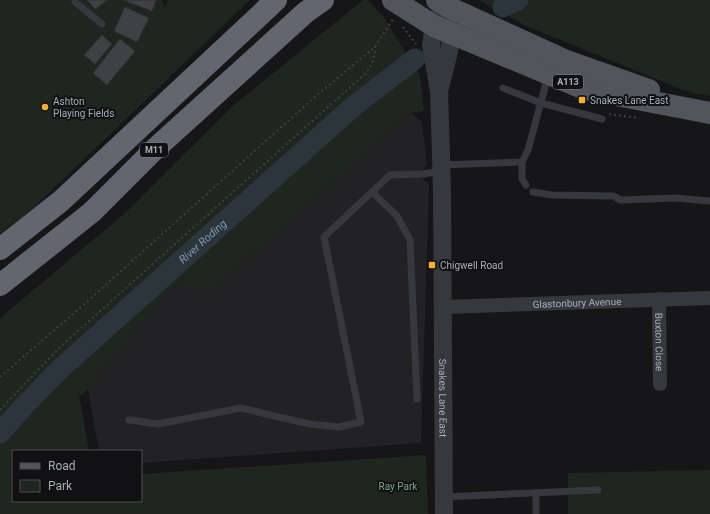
<svg xmlns="http://www.w3.org/2000/svg" width="710" height="514" font-family="Roboto,sans-serif">
<style>
.built{fill:#222225}
.green{fill:#1e261f}
.lines{fill:none;stroke-linecap:round;stroke-linejoin:round}
.river{stroke:#2c353c;stroke-width:21}
.building{fill:#404145;stroke:#303034}
.path{stroke:#3d3f44;stroke-width:2;stroke-dasharray:2 3;stroke-linecap:butt}
.service{stroke:#37383d;stroke-width:7}
.minor{stroke:#37383d;stroke-width:14}
.tertiary{stroke:#37383d;stroke-width:18}
.primary{stroke:#53555c;stroke-width:22}
.motorway{stroke:#63666e;stroke-width:22}
.poi-dot{fill:#f2b134;stroke:#111113;stroke-width:1.5}
.labels{text-anchor:middle;dominant-baseline:central;stroke-width:4;stroke-linejoin:round;paint-order:stroke}
.shield{fill:#111113;stroke:#7b7e86;stroke-width:1}
.shield-label{font-size:9px;font-weight:bold;fill:#a8adb8}
.poi-label{font-size:10px;fill:#a8adb8;stroke:#111113;text-anchor:start}
.street-label{font-size:10px;fill:#a8adb8;stroke:#111113}
.park-label{font-size:10px;fill:#7fa381;stroke:#111113}
.water-label{font-size:11px;font-style:italic;fill:#7f9bb3;stroke:#111113}
</style>
<rect width="100%" height="100%" fill="#161618"/>
<path class="built" d="M411 113 422 122 427 164 423 170V179L429 184 421 443 141 463V451H99L88 390 173 283 212 291Z"/>
<g class="green">
<path d="M0 0H162L165 7 168 0H250L28 213 0 233Z"/>
<path d="M363 0H368L385 19 420 76 424 111 411 113 212 291 173 284 88 390 79 396 89 451H13V501H141V474L426 455 428 514H0V318L124 214 234 105Z"/>
<path d="M479 0H710V96L691 93 526 26Z"/>
<path d="M710 470V514H568V473Z"/>
</g>
<g class="lines">
<g class="river">
<path d="M503 7 518 0"/>
<path id="s1" d="M0 433 23 407 59 370 355 105 415 59"/>
</g>
</g>
<g class="building">
<path d="M87 0H107L95 9Z"/>
<path d="M123 0H156L152 11Z"/>
<path d="M125 7 149 18 137 42 114 31Z"/>
<path d="M102 35 112 44 95 64 84 55Z"/>
<path d="M120 39 135 51 107 85 93 73Z"/>
</g>
<g class="lines">
<g class="path">
<path d="M403 27 416 44"/>
<path d="M609 114 639 118"/>
<path d="M0 377 80 308 317 95 375 47 393 19"/>
<path d="M0 410 60 347 366 73C372 65 375 59 375 47"/>
</g>
<g class="service">
<path d="M75 0V2L102 24"/>
<path d="M503 88 541 103 602 119"/>
<path d="M441 165 522 162"/>
<path d="M526 185 522 179V162L528 150 548 76"/>
<path d="M372 192 397 216 410 240 417 399"/>
<path d="M533 192 552 195 613 196 621 200 675 198 710 201"/>
<path d="M129 420 158 424 241 408 309 424 339 427 361 422 324 237 390 175 423 174 441 171"/>
<path d="M536 493V514"/>
<path d="M444 497 598 490"/>
</g>
<g class="minor">
<path id="s2" d="M659 299 660 384"/>
<path id="s3" d="M444 307 710 298"/>
</g>
<g class="tertiary">
<path id="s4" d="M439 15 434 26 431 45 439 91 442 188 444 514"/>
<path d="M439 91C445 68 452 45 453 21"/>
</g>
<g class="primary">
<path d="M393 0 434 26 585 89 710 113"/>
<path d="M437 0 450 8 564 60 649 90"/>
</g>
<g class="motorway">
<path d="M0 249 61 201 276 0"/>
<path d="M0 285 92 212 156 148 306 12 323 0"/>
</g>
</g>
<g class="poi-dot">
<rect x="578" y="96" width="8" height="8" rx="2"/>
<circle cx="45" cy="107" r="4"/>
<rect x="428" y="261" width="8" height="8" rx="2"/>
</g>
<g class="labels">
<g class="shield">
<rect x="553" y="75" width="30" height="14" rx="3"/>
<rect x="140" y="143" width="28" height="14" rx="3"/>
</g>
<g class="shield-label">
<text x="568" y="82">A113</text>
<text x="154" y="150">M11</text>
</g>
<g class="poi-label">
<text x="590" y="100">Snakes Lane East</text>
<text x="53" y="101">Ashton<tspan x="53" dy="12">Playing Fields</tspan></text>
<text x="440" y="265">Chigwell Road</text>
</g>
<g class="street-label">
<text stroke="none"><textPath href="#s3" startOffset="133">Glastonbury Avenue</textPath></text>
<text stroke="none"><textPath href="#s2" startOffset="43">Buxton Close</textPath></text>
<text stroke="none"><textPath href="#s4" startOffset="385">Snakes Lane East</textPath></text>
</g>
<g class="park-label">
<text x="398" y="486">Ray Park</text>
</g>
<g class="water-label">
<text stroke="none"><textPath href="#s1" startOffset="279">River Roding</textPath></text>
</g>
</g>
<rect x="12" y="450" width="130" height="52" fill="#111113" stroke="#4d4f55"/>
<rect x="20" y="463" width="20" height="6" fill="#53555c" stroke="#4d4f55"/>
<text x="48" y="470" font-size="12" fill="#a8adb8">Road</text>
<rect x="20" y="480" width="20" height="12" fill="#1e261f" stroke="#4d4f55"/>
<text x="48" y="490" font-size="12" fill="#a8adb8">Park</text>
</svg>
